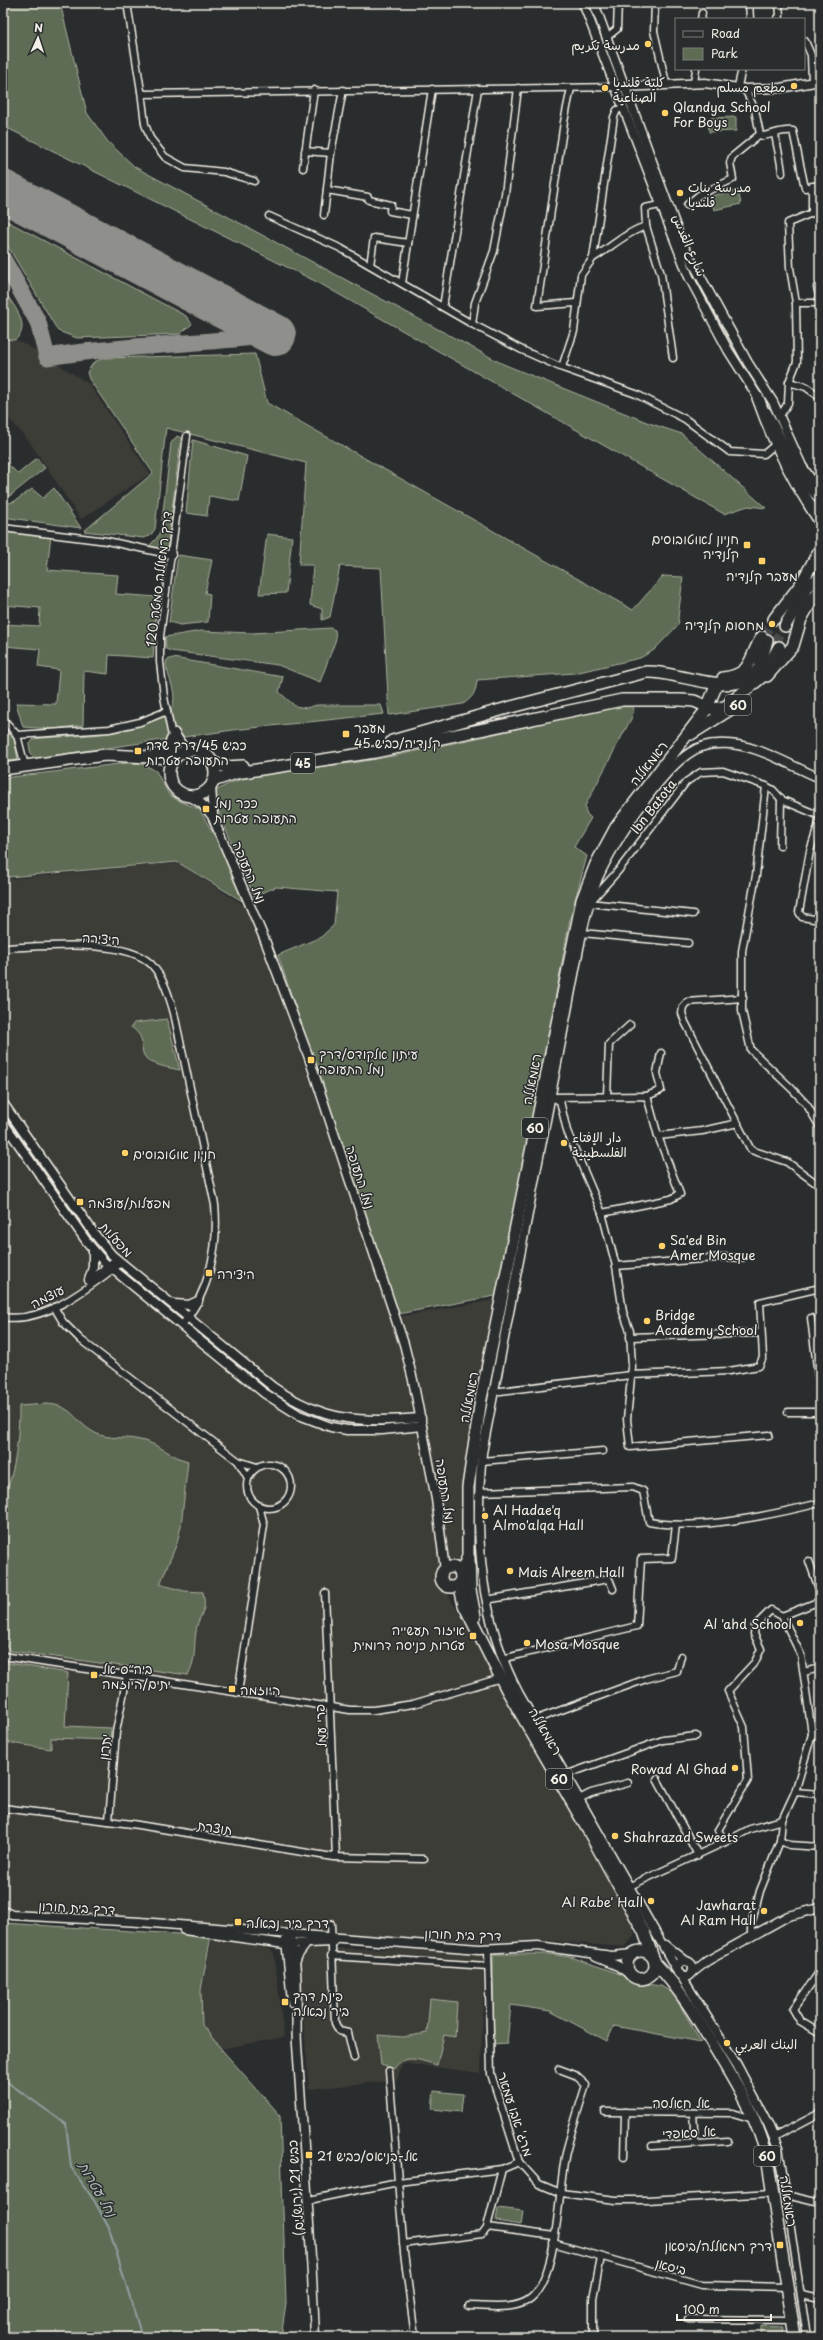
<svg xmlns="http://www.w3.org/2000/svg" width="823" height="2340" font-family="'Playpen Sans','Playpen Sans Arabic','Playpen Sans Hebrew',sans-serif">
<style>
.built{fill:#3e3c38}
.green{fill:#5e6c54;stroke:#a9ae9e}
.lines{fill:none;stroke-linecap:round;stroke-linejoin:round}
.stream{stroke:#8f9fa0;stroke-width:2}
.taxiway{stroke:#8f8f8b;stroke-width:17}
.runway{stroke:#8f8f8b;stroke-width:42}
.highway-tunnel{stroke:#484a4a;stroke-width:11;stroke-dasharray:11 5.5;stroke-linecap:butt}
.street-casing{stroke:#f4f1e8;stroke-width:9}
.secondary-casing{stroke:#f4f1e8;stroke-width:11}
.highway-casing{stroke:#f4f1e8;stroke-width:14}
.street{stroke:#2a2d2e;stroke-width:6}
.secondary{stroke:#2a2d2e;stroke-width:8}
.highway{stroke:#2a2d2e;stroke-width:11}
.poi-dot{fill:#ffd166;stroke:#2a2d2e;stroke-width:1.5}
.labels{text-anchor:middle;dominant-baseline:central;stroke-width:3;stroke-linejoin:round;paint-order:stroke}
.shield{fill:#2a2d2e;stroke:#b7b6b0;stroke-width:1}
.shield-label{font-size:12px;font-weight:bold;fill:#f4f1e8}
.poi-label{font-size:13px;fill:#f4f1e8;stroke:#2a2d2e;text-anchor:start}
.street-label{font-size:13px;fill:#f4f1e8;stroke:#2a2d2e}
.water-label{font-size:14px;font-style:italic;fill:#b1bab8;stroke:#2a2d2e}
</style>
<rect width="100%" height="100%" fill="#2a2d2e"/>
<filter id="ink" filterUnits="userSpaceOnUse"><feTurbulence type="fractalNoise" baseFrequency=".025" numOctaves="2"/><feDisplacementMap in="SourceGraphic" scale="8" xChannelSelector="R" yChannelSelector="G"/><feConvolveMatrix kernelMatrix="1 2 1 2 8 2 1 2 1" color-interpolation-filters="sRGB"/></filter>
<g filter="url(#ink)">
<g class="built">
<path d="M3 341H18L47 357 89 384 150 474 81 519 29 441 3 412Z"/>
<path d="M178 863 250 909 393 1318 500 1299 464 1490 461 1550 447 1593 475 1640 507 1702 589 1838 629 1911 635 1935 625 1947 539 1940 485 1943 3 1909V867L9 879Z"/>
<path d="M212 1939 262 1944 274 1953 284 2037 215 2050 197 2014Z"/>
<path d="M306 1948 405 1949 484 1954 481 2073 403 2063 397 2080 309 2089 299 1959Z"/>
</g>
<g class="green">
<path d="M3 3H60L87 113 108 142 135 167 503 364 649 423 682 434 766 508 748 506 724 514 319 283 3 126Z"/>
<path d="M736 117V131L709 132 708 118Z"/>
<path d="M738 190 741 204 714 210 711 196Z"/>
<path d="M3 219 186 316 192 324 180 334 77 338 58 331 3 238Z"/>
<path d="M3 290C12 303 33 326 15 340L3 339Z"/>
<path d="M255 354 267 403 633 610 663 576 683 577 678 618 679 624 654 650 640 658 575 673 477 680C476 691 474 697 463 704L389 715 381 568 340 566 330 617 322 620V609L310 605 313 565H299L306 463 166 428 155 529 150 536 143 538 84 531 153 473 89 379 87 372 94 362 104 358Z"/>
<path d="M177 436 181 438 167 550 149 546 157 538 161 529 171 443Z"/>
<path d="M193 440 247 456 239 501 209 496 207 516 186 513Z"/>
<path d="M3 453 7 458 4 460 18 474 37 458 45 468 11 495 3 498Z"/>
<path d="M54 488 81 528 3 517V505L15 501 32 489 43 498Z"/>
<path d="M8 532 51 535 47 570 118 575 116 594 157 597 153 658 109 655 108 674 84 671 83 725 53 729 23 727 16 703 56 704 59 670 38 667 40 649 3 646V624L39 626 40 608 3 605V560Z"/>
<path d="M267 534 292 537 286 593 259 594Z"/>
<path d="M178 555 212 560 205 593 210 594 208 622 180 625 169 622Z"/>
<path d="M330 628 335 630 336 639 320 682 278 665 171 651 166 649 165 637 201 631 253 633Z"/>
<path d="M173 658 283 677 279 692 295 706 306 708 317 705H381L384 714 233 730 35 758 31 755 29 745 34 739C77 734 121 739 160 716 164 714 170 711 172 707 178 694 168 678 166 665L167 660Z"/>
<path d="M630 703 634 709 632 717 585 806 586 813 591 818 574 847 587 856 570 919 500 1295 398 1314 278 955 321 937 334 925 337 892 276 887 254 896 219 813 215 801 216 791C245 770 315 768 352 763 380 759 408 753 435 747 501 734 565 716 630 703Z"/>
<path d="M3 728 14 739 18 760 3 761Z"/>
<path d="M127 763 143 764 156 771 168 793 177 800 199 809 231 864 249 905 177 862 9 877 3 867V778Z"/>
<path d="M167 1019 180 1070C171 1068 150 1065 145 1057 138 1046 148 1039 131 1027L134 1023Z"/>
<path d="M46 1404C74 1405 73 1421 95 1433 109 1440 125 1436 140 1440 158 1443 171 1457 188 1461L181 1526 177 1543 160 1584 184 1591 203 1592C208 1615 198 1613 196 1632 193 1651 197 1656 188 1675L11 1651 4 1643 3 1499C16 1472 19 1436 19 1406Z"/>
<path d="M3 1662 68 1673 65 1726 111 1728 110 1740 51 1738V1749L3 1742Z"/>
<path d="M3 1923 211 1936 201 1990 202 2025 222 2050 280 2115 286 2303 281 2337H3Z"/>
<path d="M493 1954H549L571 1957 626 1976 639 1983 661 1986 673 1993 701 2042 614 2026 607 2041 550 2011 511 2005 507 2043 493 2044Z"/>
<path d="M430 1999 457 2002 455 2037 444 2035 437 2065C421 2061 405 2052 394 2069L381 2065 378 2035 403 2037 427 2033Z"/>
<path d="M434 2091 463 2094 461 2112 432 2109Z"/>
<path d="M498 2208 523 2211 521 2225 496 2221Z"/>
<path d="M760 2326 783 2327 782 2337H760Z"/>
</g>
<g class="lines">
<path class="stream" d="M3 2079 66 2124 71 2167 95 2202 109 2228 142 2337"/>
<path class="taxiway" d="M3 259 38 322 47 357C123 345 199 344 275 335"/>
<path class="runway" d="M3 191 275 335"/>
<g class="highway-tunnel">
<path d="M762 637 774 619"/>
<path d="M774 644 785 626"/>
</g>
<defs>
<g id="street">
<path d="M127 3 141 91 144 94 619 87"/>
<path d="M655 3 654 31 666 83"/>
<path d="M749 3 750 19"/>
<path d="M701 19 702 13"/>
<path d="M777 19 780 16 779 3"/>
<path d="M607 37 617 29 618 3"/>
<path d="M805 41 811 55 812 82"/>
<path d="M694 83 696 69"/>
<path d="M738 86 742 69"/>
<path d="M571 88 564 122 537 306 576 303"/>
<path d="M141 91 145 124 150 138 165 157 185 168 224 172 254 181"/>
<path d="M760 134 762 136C773 135 782 129 793 131L805 188 820 185"/>
<path d="M775 134C777 147 781 160 782 173"/>
<path d="M305 151 331 153"/>
<path d="M303 168 314 90"/>
<path d="M327 190 368 197 369 200 391 205 390 211 412 215"/>
<path d="M660 205 645 208 646 226 661 274 673 358"/>
<path d="M687 205 699 195 733 179 730 163 732 157 760 134 755 110 745 89"/>
<path d="M324 215 331 153 343 90"/>
<path d="M269 216 340 248 472 324 522 350 560 367 636 394 685 419 730 452 764 454 777 443"/>
<path d="M593 258C610 248 628 231 646 226"/>
<path d="M370 265 374 238 408 243"/>
<path d="M402 283 432 89"/>
<path d="M817 287 820 300"/>
<path d="M796 303H820"/>
<path d="M443 307 478 89"/>
<path d="M472 324 475 303 494 251 505 194 518 88"/>
<path d="M562 367 574 331 581 275 593 258 614 117 617 110 623 108"/>
<path d="M789 382 806 387 820 397"/>
<path d="M780 416 788 403 789 382 797 362 796 303 790 268 788 223 812 213V186"/>
<path d="M3 528 107 541 172 555"/>
<path d="M3 719 17 735 25 766"/>
<path d="M175 732 187 751"/>
<path d="M17 735 109 729 140 722 167 711"/>
<path d="M176 756 164 697 160 662V636L187 436"/>
<path d="M766 786 756 875 742 951V1011L751 1050 792 1089 807 1105 820 1127"/>
<path d="M820 821 810 851 799 912 802 917 820 920"/>
<path d="M780 846 781 798"/>
<path d="M592 900 618 871 686 782 701 772 723 771 766 786 773 790 782 800 820 816"/>
<path d="M589 903 693 914"/>
<path d="M582 933 688 943"/>
<path d="M3 948C40 947 124 937 151 964 164 978 169 996 174 1013L215 1205C219 1247 209 1293 182 1325"/>
<path d="M743 998 687 1002 683 1007 682 1013 685 1022 751 1150 787 1162 820 1186"/>
<path d="M607 1096 609 1044 630 1025"/>
<path d="M647 1096 661 1090 657 1073 661 1053"/>
<path d="M551 1097 560 1101 567 1131 602 1213 616 1266 623 1312 630 1331 632 1367 627 1419 630 1447 769 1435"/>
<path d="M553 1097 647 1096 658 1136 702 1131 738 1123"/>
<path d="M602 1213 671 1199 680 1194 658 1136"/>
<path d="M616 1266 727 1257 742 1258"/>
<path d="M89 1281 116 1259"/>
<path d="M54 1307 63 1322 81 1340 238 1461 257 1467"/>
<path d="M3 1317C45 1324 89 1287 121 1263"/>
<path d="M811 1318 820 1392"/>
<path d="M630 1337 761 1333"/>
<path d="M492 1392 631 1375 729 1371 759 1366 763 1357 760 1302 820 1288"/>
<path d="M788 1412H820"/>
<path d="M238 1461 248 1478"/>
<path d="M481 1461 603 1451"/>
<circle cx="269" cy="1486" r="22"/>
<path d="M480 1492 633 1487 643 1491 649 1522C697 1531 772 1515 820 1503"/>
<path d="M809 1561 820 1592"/>
<path d="M325 1593 336 1857"/>
<path d="M486 1600 609 1579 613 1589"/>
<path d="M782 1616 820 1601"/>
<path d="M3 1656 350 1710H374L413 1704 501 1678"/>
<path d="M502 1659 637 1626 641 1559 672 1558 676 1525"/>
<path d="M804 1672 820 1668"/>
<path d="M238 1693 264 1525 259 1506"/>
<path d="M534 1720 646 1679 677 1671 681 1656"/>
<path d="M812 1734H820"/>
<path d="M565 1775 663 1740 696 1736"/>
<path d="M657 1779 698 1855"/>
<path d="M795 1792 820 1794"/>
<path d="M579 1799 591 1793 628 1783"/>
<path d="M3 1808 132 1824 333 1857 424 1859"/>
<path d="M109 1821 116 1732 127 1676"/>
<path d="M780 1841 790 1845 820 1847"/>
<path d="M630 1886 725 1842"/>
<path d="M331 1924 335 2023 339 2031 348 2033 354 2058"/>
<path d="M751 1936V1925L760 1891 780 1841 782 1820 795 1792 812 1734 801 1655 782 1616 771 1610 755 1626 754 1634 761 1649 755 1662 728 1691 744 1727 748 1780 718 1830 725 1842 750 1829 782 1820"/>
<path d="M488 1950 491 2074 519 2162 539 2184 561 2193 616 2200H647L773 2193"/>
<path d="M331 1956 488 1966"/>
<path d="M820 1971 793 2009 800 2021 820 2033"/>
<path d="M389 2071 404 2253 415 2337"/>
<path d="M605 2112 733 2113 753 2119"/>
<path d="M693 2113 695 2143"/>
<path d="M774 2137 820 2113"/>
<path d="M652 2146 728 2141"/>
<path d="M624 2157 625 2112"/>
<path d="M309 2200 398 2182 502 2169 519 2162"/>
<path d="M487 2227 554 2236"/>
<path d="M553 2243 702 2285 787 2287"/>
<path d="M403 2244 482 2234 487 2227 502 2169"/>
<path d="M802 2295 820 2299"/>
<path d="M469 2306C487 2306 516 2311 531 2298 559 2275 558 2186 566 2152 572 2129 579 2107 586 2085L575 2075 559 2069"/>
<path d="M688 2319 792 2320"/>
<path d="M593 2337V2298L601 2257"/>
<path d="M807 2337 786 2195 820 2203"/>
</g>
<g id="secondary">
<path d="M583 3 689 277 728 350 761 402"/>
<path d="M594 3 682 243 748 363 773 402 802 466 820 492"/>
<path d="M624 87 705 83 745 89 780 88 820 81"/>
<path d="M767 412 804 482 820 500"/>
<path d="M211 787 213 814"/>
<path d="M189 796 202 804 212 816 266 943 309 1058 404 1344 413 1380 436 1499 445 1570"/>
<path d="M3 1103 96 1236 112 1255 273 1387C325 1422 360 1423 421 1418"/>
<path d="M3 1122 87 1242 104 1262 264 1393 299 1415 331 1427 347 1430H382L422 1426"/>
<path d="M89 1280 93 1267V1251"/>
<path d="M174 1304 189 1305 198 1301"/>
<path d="M3 1911 12 1915 140 1922 479 1949 538 1946 612 1956 632 1954"/>
<path d="M184 1930 285 1944 333 1942"/>
<path d="M289 1934C301 1969 295 2009 297 2045 304 2143 311 2240 315 2337"/>
<path d="M286 1940 292 2002"/>
<path d="M666 1945 686 1961"/>
<path d="M596 1957 618 1966 632 1976"/>
<circle cx="685" cy="1969" r="8"/>
<path d="M295 1963 298 1955 307 1943"/>
<path d="M678 1972 519 1694C479 1620 474 1535 482 1453L582 933C586 915 591 896 598 878 613 844 660 771 691 752 698 747 709 744 717 744 753 741 788 765 820 778"/>
<path d="M693 1972 707 1961 788 1916 820 1908"/>
<path d="M680 1974 737 2065 768 2124 778 2148 786 2195"/>
</g>
<g id="highway">
<path d="M758 398C773 441 795 484 820 521"/>
<path d="M774 619 801 584 820 549"/>
<path d="M785 626 807 587 820 577"/>
<path d="M760 666 767 640"/>
<path d="M767 676 793 646 801 619 813 598 820 590"/>
<path d="M723 678C754 674 748 658 762 637"/>
<path d="M691 734 734 707"/>
<path d="M392 741 511 707 646 672C678 670 734 701 758 670"/>
<circle cx="192" cy="773" r="23"/>
<path d="M153 757 167 750 174 737"/>
<path d="M213 763 226 767 243 766"/>
<path d="M3 769 105 755 175 758"/>
<path d="M213 781 236 773 375 752 622 700H681L694 701 713 709 725 707 763 676 779 647"/>
<path d="M469 1558 470 1590 475 1616"/>
<circle cx="451" cy="1577" r="10"/>
<path d="M461 1574 468 1556V1487L481 1399 582 900 596 864 616 827 706 710 717 684"/>
<path d="M459 1583 464 1605 507 1690 588 1830 644 1932 652 1955"/>
<circle cx="641" cy="1965" r="14"/>
<path d="M656 1964C682 1991 700 2023 719 2055 738 2087 758 2120 767 2157L795 2337"/>
</g>
</defs>
<use href="#street" class="street-casing"/>
<use href="#secondary" class="secondary-casing"/>
<use href="#highway" class="highway-casing"/>
<use href="#street" class="street"/>
<use href="#secondary" class="secondary"/>
<use href="#highway" class="highway"/>
</g>
</g>
<g class="poi-dot">
<circle cx="648" cy="44" r="4"/>
<circle cx="794" cy="86" r="4"/>
<circle cx="605" cy="88" r="4"/>
<circle cx="665" cy="113" r="4"/>
<circle cx="680" cy="193" r="4"/>
<rect x="743" y="541" width="8" height="8" rx="2"/>
<rect x="758" y="557" width="8" height="8" rx="2"/>
<circle cx="772" cy="624" r="4"/>
<rect x="342" y="730" width="8" height="8" rx="2"/>
<rect x="134" y="747" width="8" height="8" rx="2"/>
<rect x="202" y="805" width="8" height="8" rx="2"/>
<rect x="307" y="1056" width="8" height="8" rx="2"/>
<circle cx="564" cy="1143" r="4"/>
<circle cx="125" cy="1153" r="4"/>
<rect x="76" y="1198" width="8" height="8" rx="2"/>
<circle cx="662" cy="1246" r="4"/>
<rect x="205" y="1269" width="8" height="8" rx="2"/>
<circle cx="647" cy="1321" r="4"/>
<circle cx="485" cy="1516" r="4"/>
<circle cx="510" cy="1571" r="4"/>
<circle cx="800" cy="1623" r="4"/>
<rect x="469" y="1632" width="8" height="8" rx="2"/>
<circle cx="527" cy="1643" r="4"/>
<rect x="90" y="1671" width="8" height="8" rx="2"/>
<rect x="228" y="1685" width="8" height="8" rx="2"/>
<circle cx="735" cy="1768" r="4"/>
<circle cx="615" cy="1836" r="4"/>
<circle cx="651" cy="1901" r="4"/>
<circle cx="764" cy="1911" r="4"/>
<rect x="234" y="1918" width="8" height="8" rx="2"/>
<rect x="281" y="1998" width="8" height="8" rx="2"/>
<circle cx="727" cy="2043" r="4"/>
<rect x="305" y="2151" width="8" height="8" rx="2"/>
<rect x="776" y="2241" width="8" height="8" rx="2"/>
</g>
<g class="labels">
<g class="shield">
<rect x="725" y="695" width="26" height="20" rx="3"/>
<rect x="291" y="753" width="24" height="20" rx="3"/>
<rect x="522" y="1118" width="26" height="20" rx="3"/>
<rect x="546" y="1769" width="26" height="20" rx="3"/>
<rect x="754" y="2146" width="26" height="20" rx="3"/>
</g>
<g class="shield-label">
<text x="738" y="705">60</text>
<text x="303" y="763">45</text>
<text x="535" y="1128">60</text>
<text x="559" y="1779">60</text>
<text x="767" y="2156">60</text>
</g>
<g class="poi-label">
<text x="640" y="44" text-anchor="end">مدرسة تكريم</text>
<text x="613" y="81">كلية قلنديا<tspan x="613" dy="15">الصناعية</tspan></text>
<text x="786" y="86" text-anchor="end">مطعم مسلم</text>
<text x="673" y="106">Qlandya School<tspan x="673" dy="15">For Boys</tspan></text>
<text x="688" y="186">مدرسة بنات<tspan x="688" dy="15">قلنديا</tspan></text>
<text x="739" y="538" text-anchor="end">חניון לאוטובוסים<tspan x="739" dy="15">קלנדיה</tspan></text>
<text x="762" y="575" text-anchor="middle">מעבר קלנדיה</text>
<text x="764" y="624" text-anchor="end">מחסום קלנדיה</text>
<text x="354" y="727">מעבר<tspan x="354" dy="15">קלנדיה/כביש 45</tspan></text>
<text x="146" y="744">כביש 45/דרך שדה<tspan x="146" dy="15">התעופה עטרות</tspan></text>
<text x="214" y="802">ככר נמל<tspan x="214" dy="15">התעופה עטרות</tspan></text>
<text x="319" y="1053">עיתון אלקודס/דרך<tspan x="319" dy="15">נמל התעופה</tspan></text>
<text x="572" y="1136">دار الإفتاء<tspan x="572" dy="15">الفلسطينية</tspan></text>
<text x="133" y="1153">חניון אוטובוסים</text>
<text x="88" y="1202">מפעלות/עוצמה</text>
<text x="670" y="1239">Sa'ed Bin<tspan x="670" dy="15">Amer Mosque</tspan></text>
<text x="217" y="1273">היצירה</text>
<text x="655" y="1314">Bridge<tspan x="655" dy="15">Academy School</tspan></text>
<text x="493" y="1509">Al Hadae'q<tspan x="493" dy="15">Almo'alqa Hall</tspan></text>
<text x="518" y="1571">Mais Alreem Hall</text>
<text x="792" y="1623" text-anchor="end">Al 'ahd School</text>
<text x="465" y="1629" text-anchor="end">איזור תעשייה<tspan x="465" dy="15">עטרות כניסה דרומית</tspan></text>
<text x="535" y="1643">Mosa Mosque</text>
<text x="102" y="1668">ביה״ס אל<tspan x="102" dy="15">יתים/היוזמה</tspan></text>
<text x="240" y="1689">היוזמה</text>
<text x="727" y="1768" text-anchor="end">Rowad Al Ghad</text>
<text x="623" y="1836">Shahrazad Sweets</text>
<text x="643" y="1901" text-anchor="end">Al Rabe' Hall</text>
<text x="756" y="1904" text-anchor="end">Jawharat<tspan x="756" dy="15">Al Ram Hall</tspan></text>
<text x="246" y="1922">דרך ביר נבאלה</text>
<text x="293" y="1995">פינת דרך<tspan x="293" dy="15">ביר נבאלה</tspan></text>
<text x="735" y="2043">البنك العربي</text>
<text x="317" y="2155">אל-בניאס/כביש 21</text>
<text x="772" y="2245" text-anchor="end">דרך רמאללה/ביסאן</text>
</g>
<g class="street-label">
<text transform="translate(690 245) rotate(67)">شارع القدس</text>
<text transform="translate(158 579) rotate(-83)">דרך רמאללה סמטה 120</text>
<text transform="translate(648 763) rotate(-52)">ראמאללה</text>
<text transform="translate(653 806) rotate(-52)">Ibn Batota</text>
<text transform="translate(250 872) rotate(67)">נמל התעופה</text>
<text transform="translate(101 938) rotate(4)">היצירה</text>
<text transform="translate(531 1079) rotate(-79)">ראמאללה</text>
<text transform="translate(361 1177) rotate(72)">נמל התעופה</text>
<text transform="translate(117 1239) rotate(48)">מפעלות</text>
<text transform="translate(47 1296) rotate(-27)">עוצמה</text>
<text transform="translate(468 1397) rotate(-79)">ראמאללה</text>
<text transform="translate(446 1491) rotate(81)">נמל התעופה</text>
<text transform="translate(320 1726) rotate(-93)">פרי עמל</text>
<text transform="translate(546 1731) rotate(60)">ראמאללה</text>
<text transform="translate(104 1747) rotate(-84)">יתרון</text>
<text transform="translate(215 1827) rotate(9)">תוצרת</text>
<text transform="translate(77 1907) rotate(3)">דרך בית חורון</text>
<text transform="translate(463 1934) rotate(2)">דרך בית חורון</text>
<text x="681" y="2102">אל חאלסה</text>
<text transform="translate(516 2114) rotate(72)">מרג' אבו עמאר</text>
<text transform="translate(689 2132) rotate(-3)">אל סאפדי</text>
<text transform="translate(295 2188) rotate(-94)">כביש 21 (ירושלים)</text>
<text transform="translate(789 2201) rotate(81)">ראמאללה</text>
<text transform="translate(671 2266) rotate(15)">ביסאן</text>
</g>
<g class="water-label">
<text transform="translate(98 2189) rotate(60)">נחל עטרות</text>
</g>
</g>
<rect width="823" height="2340" fill="none" stroke="#2a2d2e" stroke-width="16"/>
<rect x="8" y="8" width="807" height="2324" fill="none" stroke="#f4f1e8" stroke-width="1.5" filter="url(#ink)"/>
<rect x="675" y="18" width="130" height="52" fill="#2a2d2e" stroke="#7b7b78"/>
<rect x="683" y="31" width="20" height="6" fill="#2a2d2e" stroke="#7b7b78"/>
<text x="711" y="38" font-size="12" fill="#f4f1e8">Road</text>
<rect x="683" y="48" width="20" height="12" fill="#5e6c54" stroke="#7b7b78"/>
<text x="711" y="58" font-size="12" fill="#f4f1e8">Park</text>
<g transform="translate(38 38) rotate(3)" stroke="#2a2d2e" stroke-width="3" paint-order="stroke">
<path d="M0-3L7 15L0 10L-7 15Z" fill="#f4f1e8"/>
<text y="-6" font-size="11" font-weight="bold" text-anchor="middle" fill="#f4f1e8">N</text>
</g>
<path d="M677 2314v6h94v-6" fill="none" stroke="#f4f1e8" stroke-width="2"/>
<text x="683" y="2314" font-size="12" fill="#f4f1e8" stroke="#2a2d2e" stroke-width="3" paint-order="stroke">100 m</text>
</svg>
